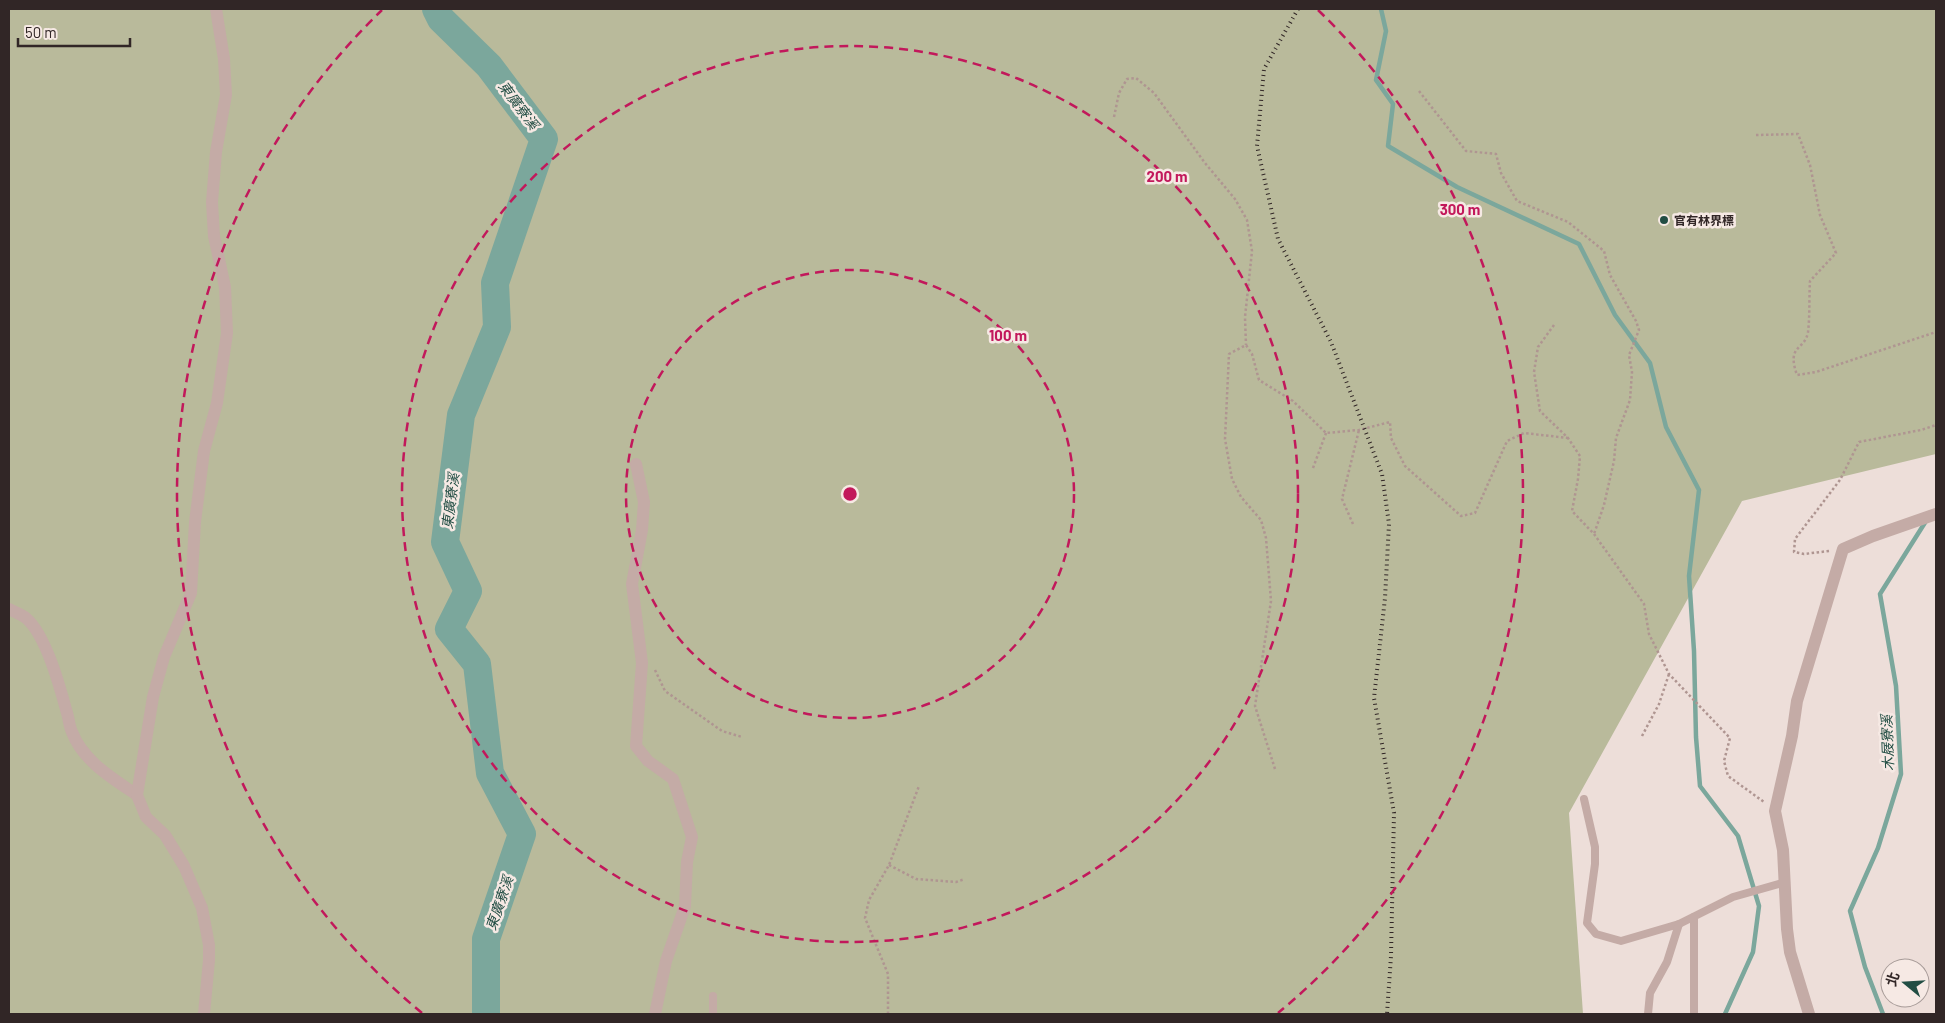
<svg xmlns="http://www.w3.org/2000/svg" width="1945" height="1023" font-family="Barlow,'Noto Sans TC',sans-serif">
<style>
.green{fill:#b9ba9b}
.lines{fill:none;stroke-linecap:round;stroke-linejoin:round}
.stream{stroke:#7ba79c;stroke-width:4.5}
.river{stroke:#7ba79c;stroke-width:28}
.path{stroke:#af9591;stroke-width:2.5;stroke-dasharray:2.5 2.5;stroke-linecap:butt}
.service{stroke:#c4aba6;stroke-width:8}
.minor{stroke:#c4aba6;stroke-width:12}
.tertiary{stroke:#c4aba6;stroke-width:12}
.rail{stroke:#312626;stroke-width:4;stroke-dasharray:1 4;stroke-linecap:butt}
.ring{fill:none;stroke:#c2185b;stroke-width:2.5;stroke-dasharray:9 6}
.poi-dot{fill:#214d43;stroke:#f6e9e4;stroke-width:2}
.labels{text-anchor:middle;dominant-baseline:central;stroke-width:5;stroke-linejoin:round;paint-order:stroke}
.poi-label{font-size:12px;font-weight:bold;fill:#312626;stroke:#f6e9e4;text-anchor:start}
.water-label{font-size:14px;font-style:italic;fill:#214d43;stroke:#f6e9e4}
.centre{fill:#c2185b;stroke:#f6e9e4;stroke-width:2.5}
.ring-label{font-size:15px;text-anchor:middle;font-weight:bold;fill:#c2185b;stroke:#f6e9e4;stroke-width:5;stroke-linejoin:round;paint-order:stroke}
</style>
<rect width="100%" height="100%" fill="#edded9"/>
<path class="green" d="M9 9H1936V454L1742 501 1569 813 1583 1014H9Z"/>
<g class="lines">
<g class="stream">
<path d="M1381 9 1386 31 1376 80 1393 104 1388 146 1457 187 1579 244 1615 315 1650 363 1666 427 1699 490 1689 576 1694 651 1696 737 1700 786 1738 836 1759 906 1753 952 1725 1014"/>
<path d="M1883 1014 1865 967 1850 911 1878 848 1901 774 1896 686 1880 594 1926 521"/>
</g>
<path class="river" d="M436 9 441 19 489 66 544 139 495 283 497 327 461 415 445 542 468 591 449 629 477 664 490 773 522 834 486 939V1014"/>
<g class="path">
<path d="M1419 91 1466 151 1496 154 1501 173 1517 201 1568 222 1604 251 1610 275 1636 321 1639 330 1629 355 1632 372 1630 400 1616 438 1614 461 1604 505 1594 534"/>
<path d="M1114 117 1119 93 1127 79 1136 78 1154 93 1205 163 1235 199 1247 220 1252 251 1245 317 1246 345"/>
<path d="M1756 135 1798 134 1810 165 1820 215 1836 253 1810 281C1809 297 1810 316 1808 332 1805 351 1786 344 1797 375L1816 372 1936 332"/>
<path d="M1554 325 1538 347 1534 372 1540 411 1568 438 1580 456 1578 479 1572 511 1594 534 1644 604 1649 634 1669 674 1730 738 1724 761 1728 776 1764 802"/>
<path d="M1313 468 1326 433"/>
<path d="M1353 524 1342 499 1359 430"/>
<path d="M1829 551 1804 554 1794 552 1795 539 1840 480 1859 442 1921 430 1936 425"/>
<path d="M655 670 665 691 722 731 742 737"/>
<path d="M1642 736 1659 704 1669 674"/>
<path d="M1275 769 1255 706 1271 601 1266 538 1261 520 1241 497 1232 479 1225 439 1229 354 1246 345 1252 354 1259 380 1293 401 1326 433 1359 430 1390 422 1391 438 1405 466 1461 516 1475 513 1507 441 1524 433 1568 438"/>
<path d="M889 865 916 879 956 882 965 879"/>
<path d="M888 1014V974L865 918 869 900 889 865 919 786"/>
</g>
<g class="service">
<path d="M1584 799 1595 847V864L1587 923 1596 934 1621 941 1679 924 1733 897 1786 882"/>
<path d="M713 996V1014"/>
<path d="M1648 1014 1650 993 1667 962 1679 924"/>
<path d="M1694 1014V917"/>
</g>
<path class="minor" d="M636 464 644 502 642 530 632 584 642 663 636 746 648 761 673 779 692 837 687 862 685 906 666 961 655 1014"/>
<g class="tertiary">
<path d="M9 609C14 612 21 614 26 618 46 635 60 687 67 713 69 719 69 726 72 732 83 761 112 778 137 795"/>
<path d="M204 1014 209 960V945L202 908 184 866 165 835 146 817 137 795 153 697 164 657 191 593 195 522 204 451 217 403 227 333 225 287 214 236 212 202 216 152 226 95 224 59 216 9"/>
<path d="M1809 1014 1790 952 1787 929 1783 850 1775 811 1792 736 1797 701 1843 549 1873 536 1936 514"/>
</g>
<path class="rail" d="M1298 9 1264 69 1257 146 1278 239 1331 342 1382 474 1389 524 1385 598 1374 698 1394 813 1391 956 1387 1014"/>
</g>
<g class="ring">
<circle cx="850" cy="494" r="224"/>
<circle cx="850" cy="494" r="448"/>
<path d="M422 1013A673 673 0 0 1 382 10M1318 10A673 673 0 0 1 1278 1013"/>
</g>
<circle class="poi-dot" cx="1664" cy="220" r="5"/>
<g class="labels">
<g class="poi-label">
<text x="1674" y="220">官有林界標</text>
</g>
<g class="water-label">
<text transform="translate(519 105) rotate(53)">東廣寮溪</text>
<text transform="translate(450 501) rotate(-83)">東廣寮溪</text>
<text transform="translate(1887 743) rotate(-92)">木屐寮溪</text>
<text transform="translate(499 903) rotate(-71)">東廣寮溪</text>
</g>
</g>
<circle cx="850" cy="494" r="8" class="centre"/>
<g class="ring-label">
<text x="1167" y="182">200 m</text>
<text x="1460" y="215">300 m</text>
<text x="1008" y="341">100 m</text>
</g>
<rect width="1945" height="1023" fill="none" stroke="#312626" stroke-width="20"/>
<g transform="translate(1905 983) rotate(288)"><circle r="24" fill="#f6e9e4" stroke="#a79b98"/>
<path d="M0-4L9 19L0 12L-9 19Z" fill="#214d43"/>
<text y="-8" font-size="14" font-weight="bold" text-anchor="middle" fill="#312626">北</text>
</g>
<path d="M18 38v8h112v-8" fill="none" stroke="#312626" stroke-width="2.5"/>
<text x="25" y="38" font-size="15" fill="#312626" stroke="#f6e9e4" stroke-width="4" paint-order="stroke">50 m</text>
</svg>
